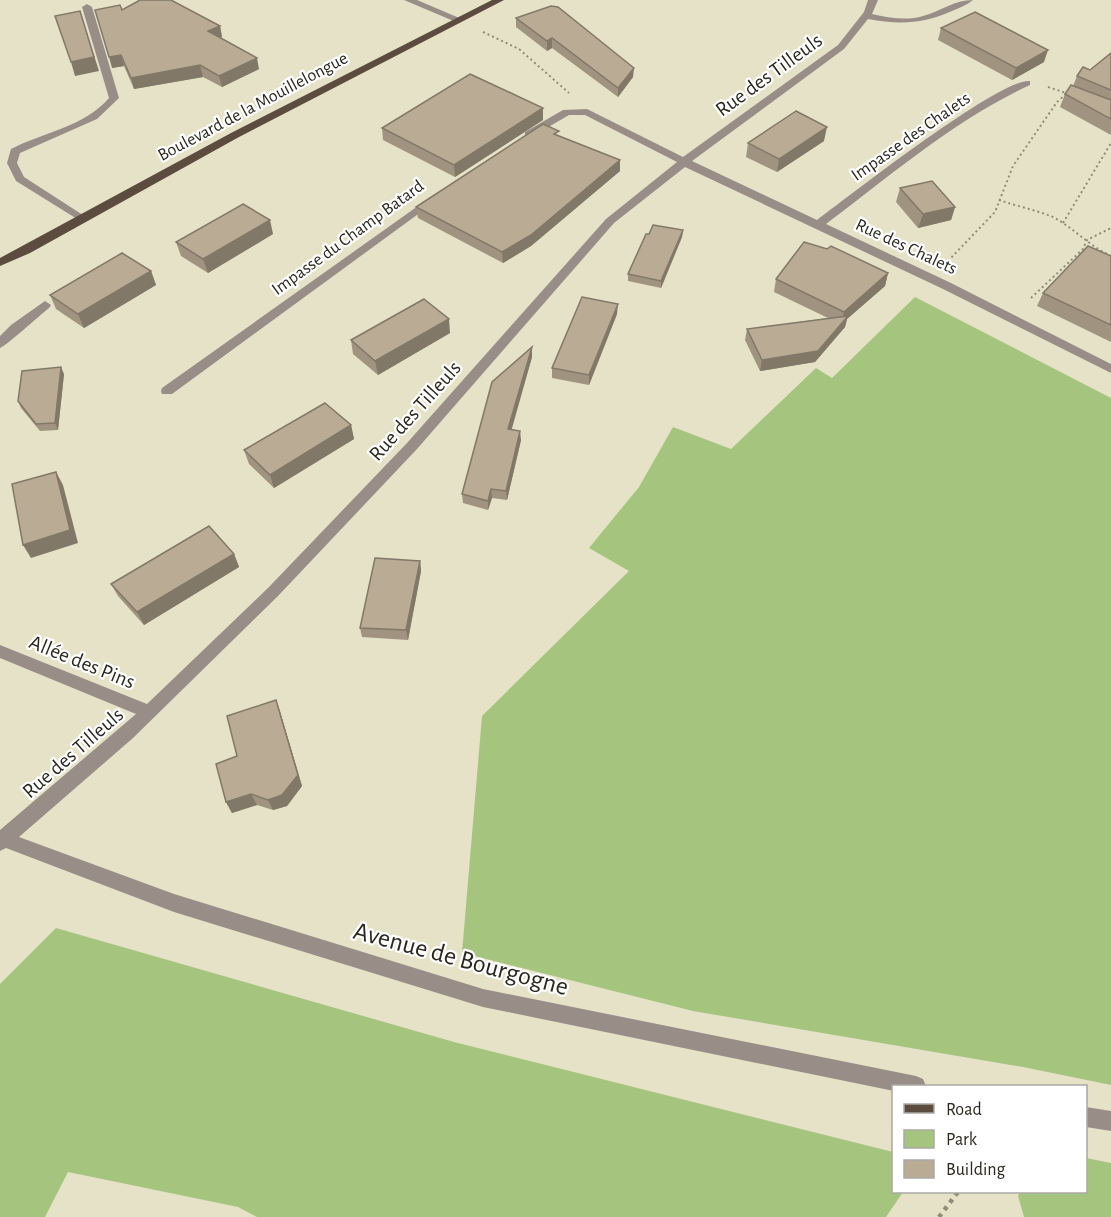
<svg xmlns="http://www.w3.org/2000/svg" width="1111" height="1217" font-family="'Alegreya Sans',sans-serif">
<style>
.green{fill:#a5c57f}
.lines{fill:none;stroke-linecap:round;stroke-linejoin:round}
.path-far1{stroke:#8f8c79;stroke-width:2;stroke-dasharray:2 3;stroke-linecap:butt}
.path{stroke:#8f8c79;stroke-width:4.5;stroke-dasharray:4 5;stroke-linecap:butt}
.minor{fill:#988e87;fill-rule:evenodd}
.major{fill:#5c4b3f;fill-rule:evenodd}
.wall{fill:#a09380}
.shaded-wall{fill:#827868}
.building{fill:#baab95;stroke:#827868;stroke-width:1.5}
.labels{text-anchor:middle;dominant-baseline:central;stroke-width:4.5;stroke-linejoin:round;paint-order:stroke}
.far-street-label{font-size:18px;fill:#2a281e;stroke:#fff}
.street-label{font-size:21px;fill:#2a281e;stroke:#fff}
.near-street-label{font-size:26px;fill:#2a281e;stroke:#fff}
</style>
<rect width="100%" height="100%" fill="#e6e2c7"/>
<g class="green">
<path d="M915 297 1111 398V1085L1023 1067 693 1011 462 953 482 716 629 571 589 548 639 487 673 427 731 449 816 368 832 378Z"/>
<path d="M56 928 454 1042 893 1152 894 1192H903L886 1217H257L238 1207 68 1172 45 1217H0V984Z"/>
<path d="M1086 1158 1111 1163V1217H1024L1018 1196 1020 1192H1086Z"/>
</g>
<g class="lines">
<g class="path-far1">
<path d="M483 32 519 49 569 93"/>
<path d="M1048 87 1066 93"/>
<path d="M999 200C1016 206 1036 210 1053 217 1074 228 1089 246 1111 256"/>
<path d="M1063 223 1111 143"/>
<path d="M948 261 995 212 1013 166 1057 102 1067 93"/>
<path d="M1031 298 1083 249 1087 240 1111 228"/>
</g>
<path class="path" d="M939 1217 958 1192"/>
<g class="minor">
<path d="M404 0H417L464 20 456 22Z"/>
<path d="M868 0H878L872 14C889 18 907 21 923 16 941 11 954 0 973 0 967 5 959 8 952 11 923 24 899 25 868 19L844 49 692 161 817 220C848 197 1001 77 1030 81V85C956 119 891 175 826 224L951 283 1111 364V373L943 289 685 167 614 223 417 449 278 596 133 738 19 837 174 894 483 989 916 1076 923 1079 926 1086H894V1091L483 1007 174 912 6 848 0 851V830L136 714 0 658V645L147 704 268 588 407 443 606 219 677 162 585 115H569L533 136H525V132L563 110 587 109 683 157 838 45 864 12Z"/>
<path d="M87 4 92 7 119 98 97 119 20 153 17 163 24 177 86 217 88 219 82 222 16 181 7 163 11 149C44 132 84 127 109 98L82 7Z"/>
<path d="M432 196 436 197V201L172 394H162L161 391 162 388Z"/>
<path d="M45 301 51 305 49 308C40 315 6 346 0 348V336L11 325Z"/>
<path d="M1086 1107 1111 1111V1131L1086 1127Z"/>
</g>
<path class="major" d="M492 0H504L239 137 30 253 0 266V258L231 133Z"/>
</g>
<g class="wall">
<path d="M122 10 220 26 222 37 220 38 259 69 222 87 203 77 134 89 124 66 112 68Z"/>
<path d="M516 18 633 77 618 97 552 48 547 51 516 27Z"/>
<path d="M941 28 1044 62 1012 80 938 40Z"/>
<path d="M1111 53V135L1060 107 1065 94 1073 86 1077 76 1090 70Z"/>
<path d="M543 108V120L455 177 383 140 382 128Z"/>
<path d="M559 136 620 160V171L531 246 503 263 418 218 416 207Z"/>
<path d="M824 141 777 172 746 157 748 143Z"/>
<path d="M900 188 955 207 951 220 918 228 896 202Z"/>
<path d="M683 230 682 237 661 288 628 281V274L649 234Z"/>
<path d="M273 234 208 273 181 256 176 242Z"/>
<path d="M1111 256V342L1037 306 1043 293Z"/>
<path d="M151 271 156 285 84 328 56 309 50 295Z"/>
<path d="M888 273 885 286 847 319 845 327 815 362 760 371 745 340 747 329 828 318 774 292 776 279Z"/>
<path d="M617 314 589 385 552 378V368Z"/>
<path d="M450 333 378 375 353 354 351 340Z"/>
<path d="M532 357 511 429 521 440 507 500 492 498 488 510 463 503 462 494Z"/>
<path d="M64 374 58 430 40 431 21 408 18 401Z"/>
<path d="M351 425 354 439 274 488 249 464 244 450Z"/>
<path d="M234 554 239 567 144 625 118 596 111 584Z"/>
<path d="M420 561 421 571 408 640 362 637 360 628Z"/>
<path d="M276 700 280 712 302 786 287 806 273 810 257 805 232 813 226 802 237 756Z"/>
</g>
<g class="shaded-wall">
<path d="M80 11 99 71 75 76 71 62Z"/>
<path d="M220 26 222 37 210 42 208 31Z"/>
<path d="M552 38V48L547 51V41Z"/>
<path d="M1048 50 1044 62 1012 80 1016 68Z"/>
<path d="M121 55 124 66 112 68 109 57Z"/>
<path d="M257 58 259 69 222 87 219 76Z"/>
<path d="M200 65 203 77 134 89 131 78Z"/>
<path d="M634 68 633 77 618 97V88Z"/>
<path d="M543 108V120L455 177 454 165Z"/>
<path d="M827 127 824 141 777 172 779 159Z"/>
<path d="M620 160V171L531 246 503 263 502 252Z"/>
<path d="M955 207 951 220 918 228 923 214Z"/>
<path d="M270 220 273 234 208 273 203 259Z"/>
<path d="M683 230 682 237 661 288V281Z"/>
<path d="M151 271 156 285 84 328 78 314Z"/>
<path d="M888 273 885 286 847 319 845 327 815 362 760 371 762 360 841 324 844 312Z"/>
<path d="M618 304 617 314 589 385V375Z"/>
<path d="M449 319 450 333 378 375 375 361Z"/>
<path d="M532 347V357L509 439 508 429Z"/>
<path d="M61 367 64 374 58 430 55 423Z"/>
<path d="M351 425 354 439 274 488 270 475Z"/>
<path d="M520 431 521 440 507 500 506 491Z"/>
<path d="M56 472 63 485 78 543 31 558 23 545Z"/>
<path d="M491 489 492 498 488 510V501Z"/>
<path d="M234 554 239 567 144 625 137 612Z"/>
<path d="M420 561 421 571 408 640 406 630Z"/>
<path d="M276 700 280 712 302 786 287 806 273 810 268 800Z"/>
<path d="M251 794 257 805 232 813 226 802Z"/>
</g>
<g class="building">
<path d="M140 0H171L220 26 208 31 257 58 219 76 200 65 131 78 121 55 109 57 95 10 120 5 122 10Z"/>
<path d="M551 6 558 7 634 68 618 88 552 38 547 41 516 18Z"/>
<path d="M80 11 94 57 71 62 55 16Z"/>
<path d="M975 12 1048 50 1016 68 941 28Z"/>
<path d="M1111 53V90L1077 76 1083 67 1090 70Z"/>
<path d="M470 74 543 108 454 165 382 128Z"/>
<path d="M1071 85 1111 100V119L1065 94Z"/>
<path d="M796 111 827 127 779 159 748 143Z"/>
<path d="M543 124 559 131 554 134 620 160 531 235 502 252 416 207Z"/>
<path d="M932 181 955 207 923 214 900 188Z"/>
<path d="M243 204 270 220 203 259 176 242Z"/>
<path d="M653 225 683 230 661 281 628 274 646 234H649Z"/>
<path d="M804 242 827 249 831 246 888 273 844 312 776 279Z"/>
<path d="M1088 246 1111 256V325L1043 293Z"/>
<path d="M122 253 151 271 78 314 50 295Z"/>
<path d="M582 297 618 304 589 375 552 368Z"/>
<path d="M424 299 449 319 375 361 351 340Z"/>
<path d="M848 316 818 351 762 360 747 329Z"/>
<path d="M532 347 508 429 520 431 506 491 491 489 488 501 462 494 492 382Z"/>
<path d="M61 367 55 423 36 424 18 401 22 371Z"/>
<path d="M325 403 351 425 270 475 244 450Z"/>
<path d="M56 472 70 530 23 545 12 484Z"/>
<path d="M209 526 234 554 137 612 111 584Z"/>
<path d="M375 558 420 561 406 630 360 628Z"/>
<path d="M276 700 298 775 282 795 268 800 251 794 226 802 216 764 237 756 227 716Z"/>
</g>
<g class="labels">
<g class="far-street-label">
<text transform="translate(253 107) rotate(-28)">Boulevard de la Mouillelongue</text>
<text transform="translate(911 137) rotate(-35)">Impasse des Chalets</text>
<text transform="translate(348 238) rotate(-36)">Impasse du Champ Batard</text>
<text transform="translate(906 247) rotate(25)">Rue des Chalets</text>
</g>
<g class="street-label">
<text transform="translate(769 75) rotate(-36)">Rue des Tilleuls</text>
<text transform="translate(415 411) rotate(-48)">Rue des Tilleuls</text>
<text transform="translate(82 662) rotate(22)">Allée des Pins</text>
<text transform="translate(73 753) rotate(-41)">Rue des Tilleuls</text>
</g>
<g class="near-street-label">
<text transform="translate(461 959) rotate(15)">Avenue de Bourgogne</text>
</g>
</g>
<rect x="892" y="1085" width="195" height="108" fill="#ffffff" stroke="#aaa9a5" stroke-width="1.5"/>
<rect x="904" y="1104" width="30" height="9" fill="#5c4b3f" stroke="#aaa9a5" stroke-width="1.5"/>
<text x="946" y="1115" font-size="18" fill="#2a281e">Road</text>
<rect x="904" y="1130" width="30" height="18" fill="#a5c57f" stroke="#aaa9a5" stroke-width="1.5"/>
<text x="946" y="1145" font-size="18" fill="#2a281e">Park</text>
<rect x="904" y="1160" width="30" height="18" fill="#baab95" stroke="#aaa9a5" stroke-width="1.5"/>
<text x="946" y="1175" font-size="18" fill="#2a281e">Building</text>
</svg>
